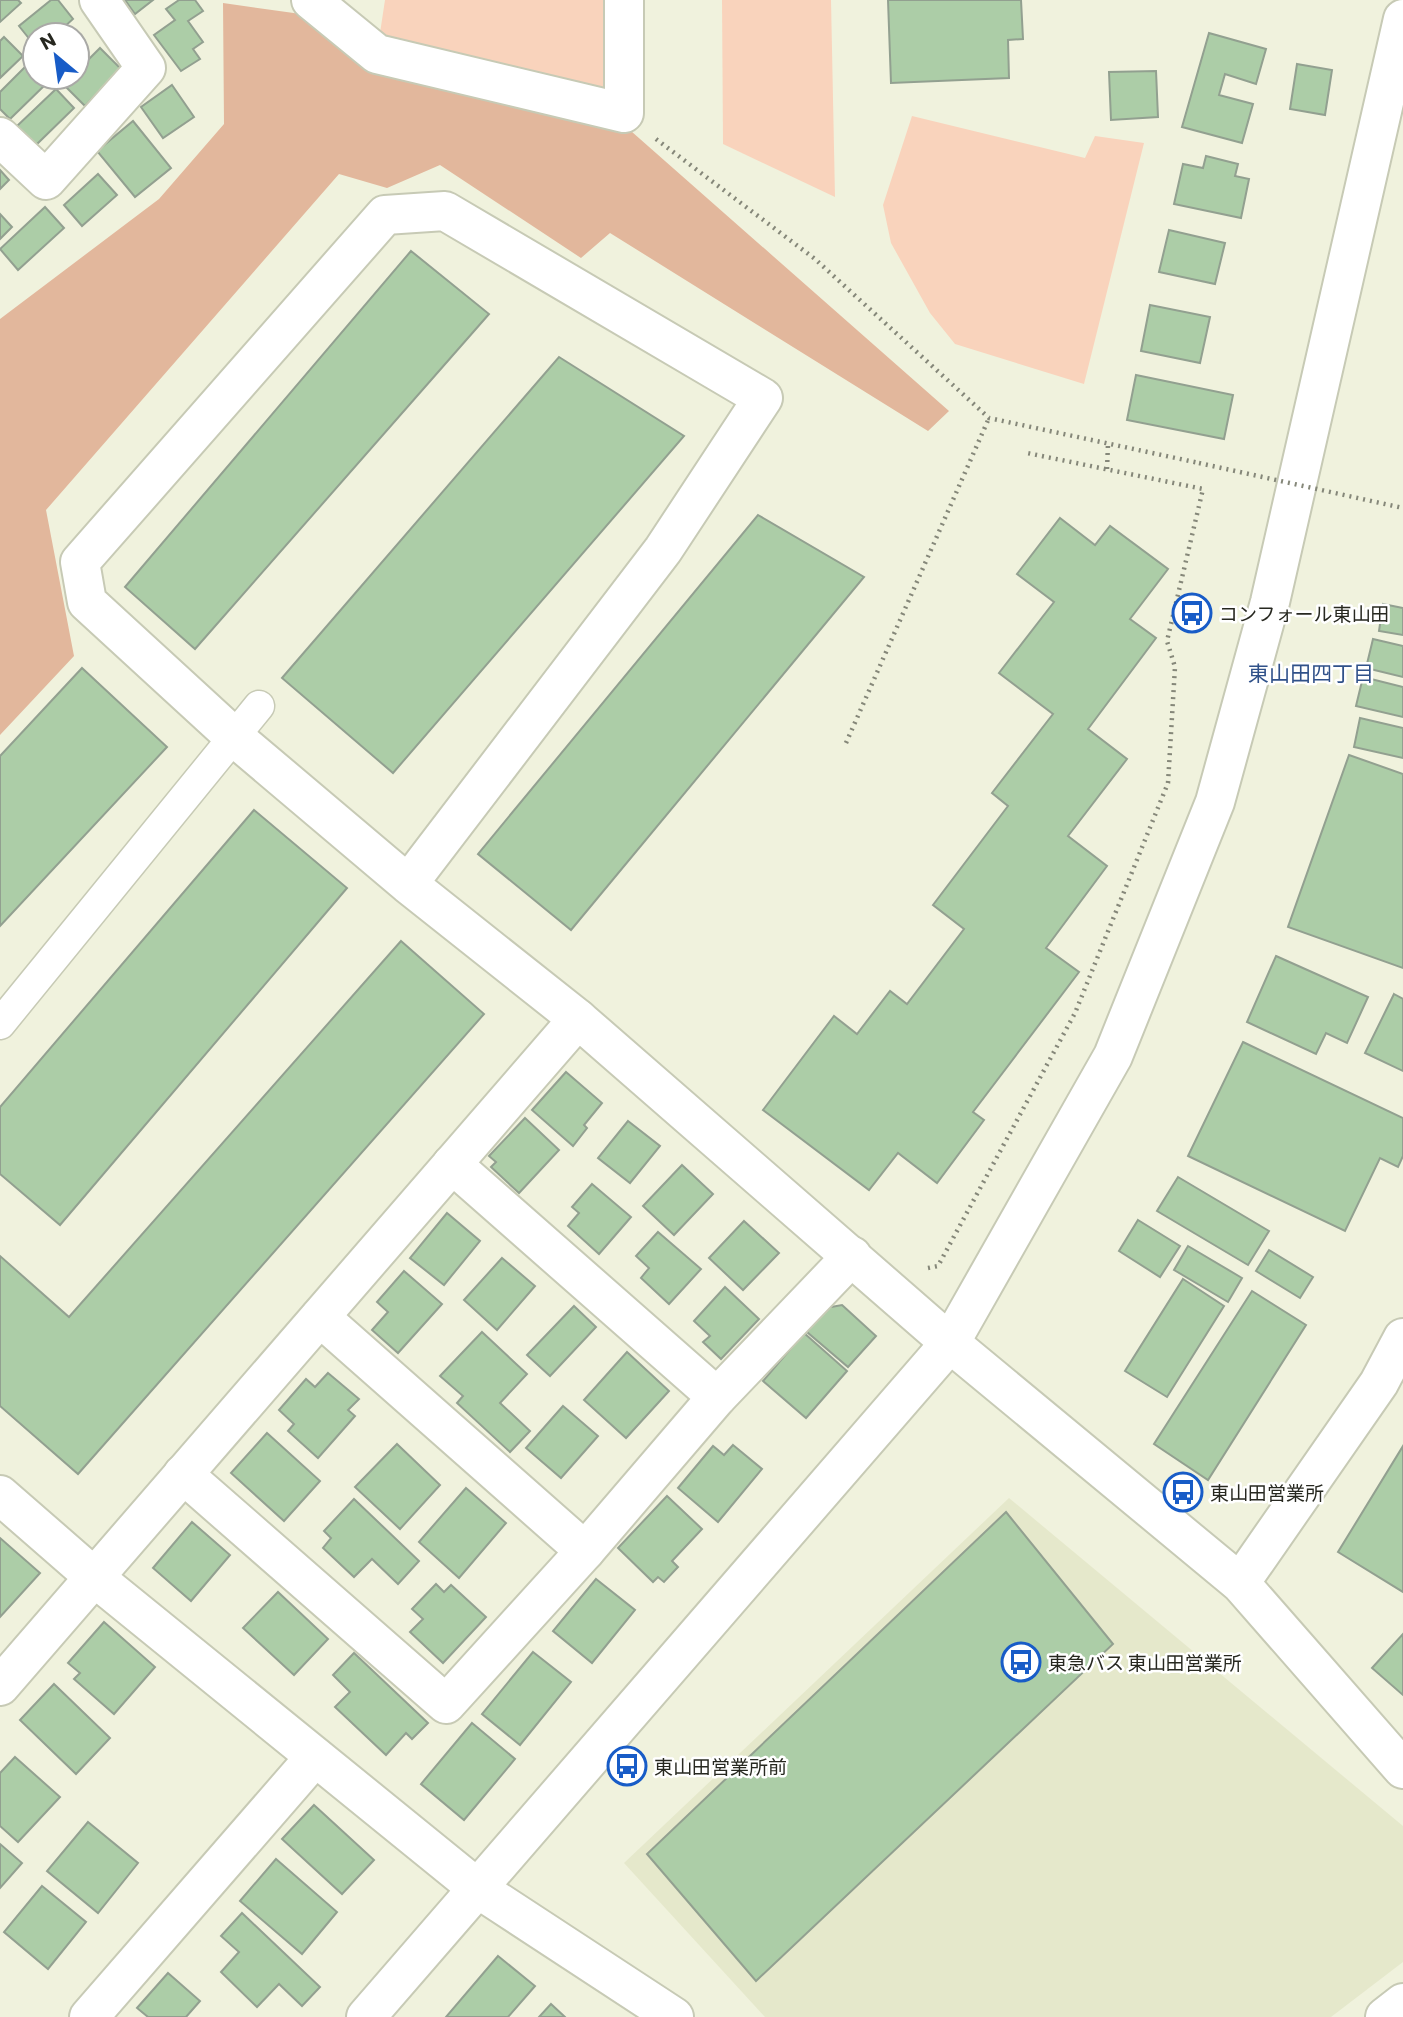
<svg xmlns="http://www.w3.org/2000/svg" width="1403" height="2017" font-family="Commissioner,'Noto Sans JP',sans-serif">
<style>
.built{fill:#e5e8cb}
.green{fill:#f9d3bc}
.forest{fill:#e2b79c}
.building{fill:#accda7;stroke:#92a090;stroke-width:2}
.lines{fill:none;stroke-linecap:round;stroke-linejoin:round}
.pedestrian-casing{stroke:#c7cab5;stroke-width:33}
.minor-casing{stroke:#c7cab5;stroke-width:42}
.tertiary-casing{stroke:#c7cab5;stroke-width:42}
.path{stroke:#858779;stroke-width:4.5;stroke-dasharray:2 5;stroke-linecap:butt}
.pedestrian{stroke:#fff;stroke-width:30}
.minor{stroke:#fff;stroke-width:38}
.tertiary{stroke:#fff;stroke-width:38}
.path-bridge{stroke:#858779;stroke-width:4.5;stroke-dasharray:2 5;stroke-linecap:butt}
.labels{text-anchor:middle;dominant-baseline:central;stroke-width:5;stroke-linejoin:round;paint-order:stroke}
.poi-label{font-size:19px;fill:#272820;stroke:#fff;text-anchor:start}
.neighbourhood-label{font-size:21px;fill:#305189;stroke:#fff}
</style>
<rect width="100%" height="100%" fill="#f0f2dd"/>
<path class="built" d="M1009 1498 1403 1826V1962L1331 2017H765L624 1863Z"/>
<g class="green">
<path d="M385 0H609L610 95 413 44 380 33Z"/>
<path d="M722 0H831L835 197 723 144Z"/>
<path d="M912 116 1085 158 1095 136 1144 143 1084 384 955 344 930 313 891 243 883 205Z"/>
</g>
<path class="forest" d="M223 3 308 15 623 124 949 411 928 431 610 233 581 258 440 165 387 188 339 174 46 510 74 656 0 735V319L159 199 224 124Z"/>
<g class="building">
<path d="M0 0H18L21 3 0 22Z"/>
<path d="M51 0H58L73 19 63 28 69 35H35V46L19 26Z"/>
<path d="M125 0H153L135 14Z"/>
<path d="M179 0H195L203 11 188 21 203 42 193 49 200 59 181 71 154 35 175 20 166 9Z"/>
<path d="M888 0H1021L1023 39 1008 40 1009 78 891 83Z"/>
<path d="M1209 33 1266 49 1256 84 1225 74 1219 95 1253 104 1242 143 1182 127Z"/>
<path d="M4 37 23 56 0 78V41Z"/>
<path d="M100 48 121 69 85 106 63 84 71 77H77V71Z"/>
<path d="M30 62 35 68V77H44L49 81 10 119 0 109V92Z"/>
<path d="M1297 64 1332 70 1325 115 1290 109Z"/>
<path d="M1156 71 1158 117 1111 120 1109 72Z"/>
<path d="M172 85 194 117 163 138 141 107Z"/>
<path d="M56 89 74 108 36 145 17 126Z"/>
<path d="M133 121 171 168 135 197 97 151Z"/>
<path d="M1206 156 1238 164 1235 176 1249 179 1241 218 1174 204 1183 164 1203 168Z"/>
<path d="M0 170 9 180 0 189Z"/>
<path d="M98 174 117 195 82 226 64 205Z"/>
<path d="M45 207 64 228 18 270 0 249Z"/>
<path d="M0 214 12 227 0 239Z"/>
<path d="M1169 230 1225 243 1215 284 1159 272Z"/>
<path d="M411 251 489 314 195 649 125 587Z"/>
<path d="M1150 305 1210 317 1200 363 1141 351Z"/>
<path d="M559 357 684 436 393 773 282 678Z"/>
<path d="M1136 375 1233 395 1224 439 1127 420Z"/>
<path d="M758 515 864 577 571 930 478 854Z"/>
<path d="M1060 518 1095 545 1110 526 1168 569 1130 619 1156 638 1088 729 1127 759 1068 836 1107 866 1046 948 1079 972 973 1112 984 1120 937 1183 898 1153 869 1190 763 1110 834 1016 857 1034 890 991 907 1004 964 929 933 905 1008 806 992 793 1053 714 999 673 1054 602 1017 574Z"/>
<path d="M1383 604 1403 608V635L1379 631Z"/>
<path d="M1373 639 1403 646V677L1366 668Z"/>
<path d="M82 668 167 747 0 926V756Z"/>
<path d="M1363 677 1403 687V717L1356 706Z"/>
<path d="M1360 718 1403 728V758L1354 747Z"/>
<path d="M1349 755 1403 774V968L1288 927Z"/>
<path d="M254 810 347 888 60 1225 0 1174V1107Z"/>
<path d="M401 941 484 1014 78 1474 0 1406V1256L69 1317Z"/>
<path d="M1276 956 1368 997 1347 1043 1326 1033 1316 1054 1247 1022Z"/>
<path d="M1394 994 1403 999V1071L1365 1053Z"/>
<path d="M1243 1042 1403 1118V1156L1398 1167 1380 1158 1345 1231 1188 1156Z"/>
<path d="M566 1072 602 1103 584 1125 587 1128 573 1146 532 1110Z"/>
<path d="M525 1118 559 1150 519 1193 491 1167 496 1162 489 1156Z"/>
<path d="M628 1121 660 1146 630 1183 598 1158Z"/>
<path d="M682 1165 713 1194 674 1235 643 1206Z"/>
<path d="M1178 1177 1269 1231 1248 1265 1157 1211Z"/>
<path d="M592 1184 631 1217 599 1254 568 1226 579 1213 572 1207Z"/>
<path d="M447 1213 480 1241 444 1285 410 1258Z"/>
<path d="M1138 1220 1180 1246 1160 1277 1119 1251Z"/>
<path d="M744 1221 779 1253 743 1290 709 1258Z"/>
<path d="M658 1232 701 1269 669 1304 641 1278 649 1268 636 1256Z"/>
<path d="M1188 1246 1242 1278 1228 1302 1174 1270Z"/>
<path d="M1269 1250 1313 1277 1300 1298 1256 1271Z"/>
<path d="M502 1258 535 1286 497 1330 464 1300Z"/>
<path d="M404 1271 442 1304 398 1353 372 1330 388 1312 377 1302Z"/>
<path d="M1183 1279 1224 1306 1167 1397 1125 1371Z"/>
<path d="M725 1287 759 1319 721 1359 703 1342 710 1336 694 1321Z"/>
<path d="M1252 1291 1306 1325 1208 1480 1154 1444Z"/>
<path d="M842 1305 876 1336 848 1367 807 1332 826 1308Z"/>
<path d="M574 1306 596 1327 550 1376 527 1355Z"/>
<path d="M482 1332 527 1374 500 1403 530 1431 510 1452 457 1403 463 1396 440 1376Z"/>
<path d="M804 1333 847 1371 806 1418 763 1381Z"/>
<path d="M627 1352 669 1391 626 1438 584 1400Z"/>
<path d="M328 1373 359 1399 348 1410 355 1416 318 1458 288 1431 294 1424 279 1410 306 1379 315 1387Z"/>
<path d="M563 1406 598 1436 561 1478 526 1448Z"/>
<path d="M267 1433 320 1481 284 1521 231 1473Z"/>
<path d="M397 1444 440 1485 400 1529 355 1487Z"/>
<path d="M733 1445 762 1469 718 1522 678 1488 713 1446 724 1455Z"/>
<path d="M1403 1446V1592L1338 1552Z"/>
<path d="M466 1488 506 1523 459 1578 419 1542Z"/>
<path d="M667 1496 702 1529 672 1561 678 1567 664 1582 658 1577 653 1582 618 1548Z"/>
<path d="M354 1499 419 1561 398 1584 372 1559 354 1577 323 1548 331 1538 324 1531Z"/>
<path d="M1006 1512 1113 1644 756 1981 647 1854Z"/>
<path d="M192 1522 230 1555 191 1601 153 1568Z"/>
<path d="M0 1538 40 1573 0 1617Z"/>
<path d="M596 1579 635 1610 592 1663 553 1631Z"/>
<path d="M436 1584 444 1592 451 1585 486 1617 443 1663 410 1632 423 1619 412 1609Z"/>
<path d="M278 1592 328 1639 294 1675 243 1628Z"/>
<path d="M104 1622 155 1667 114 1714 74 1679 80 1673 68 1663Z"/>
<path d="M1403 1634V1695L1372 1668Z"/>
<path d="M533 1652 571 1682 520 1745 482 1714Z"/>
<path d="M354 1653 428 1723 412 1739 406 1733 386 1755 335 1707 350 1692 333 1675Z"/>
<path d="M54 1684 110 1738 76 1774 20 1720Z"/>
<path d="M472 1723 515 1759 464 1820 421 1784Z"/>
<path d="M15 1757 60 1797 18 1842 0 1826V1773Z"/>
<path d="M314 1805 374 1860 342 1894 282 1839Z"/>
<path d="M88 1822 138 1863 98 1913 47 1871Z"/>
<path d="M0 1844 22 1863 0 1888Z"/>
<path d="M276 1859 337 1912 302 1954 240 1901Z"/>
<path d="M42 1886 86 1922 48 1969 4 1932Z"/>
<path d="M242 1913 320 1987 302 2006 279 1984 257 2007 221 1972 239 1952 221 1936Z"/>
<path d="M498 1956 535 1986 508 2017H446Z"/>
<path d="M168 1973 200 2001 186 2017H148L137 2008Z"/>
<path d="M551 2004 565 2017H539Z"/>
</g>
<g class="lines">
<defs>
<path id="pedestrian" d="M0 1024 259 706"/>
<g id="minor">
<path d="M311 0 377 54 624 113V0"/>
<path d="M0 137 46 180 146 68 99 0"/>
<path d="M408 884 663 550 763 398 445 211 385 215 80 562 87 602 233 736 408 884 578 1019"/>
<path d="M452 1164 717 1397"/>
<path d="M320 1317 585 1551"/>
<path d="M183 1474 446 1704 585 1551 717 1397 852 1256"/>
<path d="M0 1495 94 1577 477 1888 674 2017"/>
<path d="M1240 1583 1379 1383 1403 1338"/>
<path d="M0 1686 578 1019 950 1343"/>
<path d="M89 2017 315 1757"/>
<path d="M1385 2017 1403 2003"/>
</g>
<g id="tertiary">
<path d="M950 1343 1240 1583 1403 1769"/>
<path d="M366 2017 950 1343 1113 1056 1215 802 1270 602 1403 19"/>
</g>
</defs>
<use href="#pedestrian" class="pedestrian-casing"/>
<use href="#minor" class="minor-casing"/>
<use href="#tertiary" class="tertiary-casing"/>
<g class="path">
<path d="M656 139 815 259 989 418 1199 463"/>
<path d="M1107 469 1108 444"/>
<path d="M846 743 989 418"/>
<path d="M928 1268 938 1266 1075 1013 1168 783 1175 667 1167 641 1203 489 1027 453"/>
</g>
<use href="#pedestrian" class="pedestrian"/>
<use href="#minor" class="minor"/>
<use href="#tertiary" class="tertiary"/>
<path class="path-bridge" d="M1199 463 1403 508"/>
</g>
<defs>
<symbol id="bus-ring" viewBox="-11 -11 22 22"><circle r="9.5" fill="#fff" stroke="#185cc7" stroke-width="1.5"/><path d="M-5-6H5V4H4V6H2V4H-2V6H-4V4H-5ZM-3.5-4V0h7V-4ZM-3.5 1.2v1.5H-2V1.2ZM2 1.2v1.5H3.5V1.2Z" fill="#185cc7"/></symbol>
</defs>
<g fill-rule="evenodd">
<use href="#bus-ring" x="1170" y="591" width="44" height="44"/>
<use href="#bus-ring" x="1161" y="1470" width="44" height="44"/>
<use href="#bus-ring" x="999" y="1640" width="44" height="44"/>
<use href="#bus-ring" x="605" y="1744" width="44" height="44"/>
</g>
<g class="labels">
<g class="poi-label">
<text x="1219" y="613">コンフォール東山田</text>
<text x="1210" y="1492">東山田営業所</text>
<text x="1048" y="1662">東急バス 東山田営業所</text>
<text x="654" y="1766">東山田営業所前</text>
</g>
<g class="neighbourhood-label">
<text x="1311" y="672">東山田四丁目</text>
</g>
</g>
<g transform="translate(56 56) rotate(331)"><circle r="33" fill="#ffffff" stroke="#a9a9a6" stroke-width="2"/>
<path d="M0-5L12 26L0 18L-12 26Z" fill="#185cc7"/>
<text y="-10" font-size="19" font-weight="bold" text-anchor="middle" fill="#272820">N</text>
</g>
</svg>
